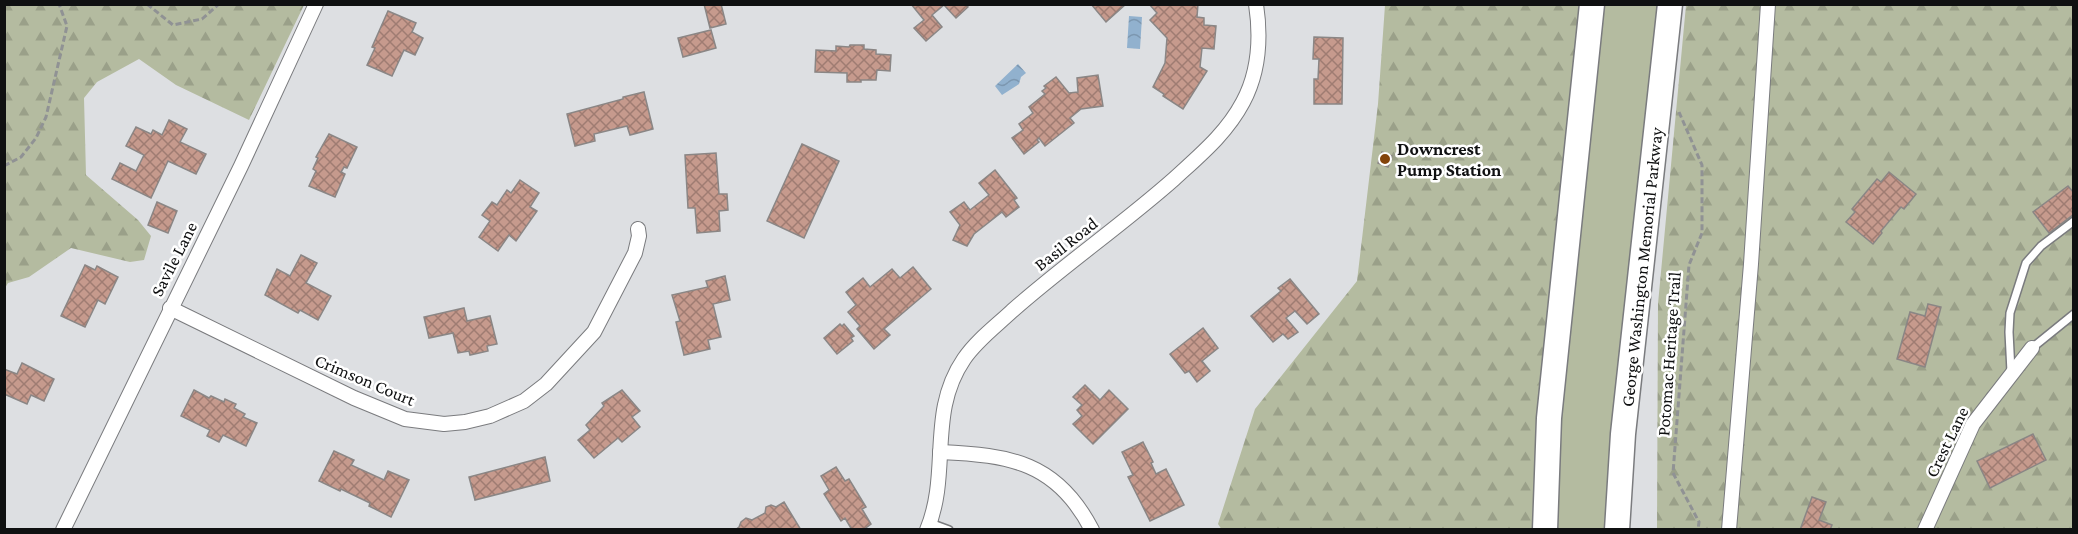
<svg xmlns="http://www.w3.org/2000/svg" width="2078" height="534" font-family="'Crimson Pro',serif">
<style>
.green{fill:#b4bba0}
.forest{fill:url(#forest-firs)}
.water{fill:url(#water-waves)}
.building{fill:url(#building-cross-hatch);stroke:#8a8685;stroke-width:1.5}
.lines{fill:none;stroke-linecap:round;stroke-linejoin:round}
.service-casing{stroke:#7a7b7e;stroke-width:10}
.minor-casing{stroke:#7a7b7e;stroke-width:16}
.motorway-casing{stroke:#7a7b7e;stroke-width:27}
.path{stroke:#909294;stroke-width:3;stroke-dasharray:6 3;stroke-linecap:butt}
.service{stroke:#fff;stroke-width:7}
.minor{stroke:#fff;stroke-width:14}
.motorway{stroke:#fff;stroke-width:24}
.poi-dot{fill:#83430a;stroke:#fff;stroke-width:2}
.labels{text-anchor:middle;dominant-baseline:central;stroke-width:5;stroke-linejoin:round;paint-order:stroke}
.poi-label{font-size:18px;font-weight:bold;fill:#0f1011;stroke:#fff;text-anchor:start}
.street-label{font-size:18px;fill:#0f1011;stroke:#fff}
</style>
<defs>
<pattern id="forest-firs" width="22" height="20" patternUnits="userSpaceOnUse" patternTransform="scale(1.5)"><rect width="22" height="20" fill="#b4bba0"/><path d="M5 1l3.5 6h-7zM16 11l3.5 6h-7z" fill="#9aa089"/></pattern>
<pattern id="water-waves" width="16" height="10" patternUnits="userSpaceOnUse" patternTransform="scale(1.5)"><rect width="16" height="10" fill="#91b1ce"/><path d="M0 5q4-4 8 0t8 0" fill="none" stroke="#7c97b0"/></pattern>
<pattern id="building-cross-hatch" width="8" height="8" patternUnits="userSpaceOnUse" patternTransform="scale(1.5)"><rect width="8" height="8" fill="#c69a8d"/><path d="M0 0l8 8M0 8l8-8" fill="none" stroke="#9f7c72"/></pattern>
</defs>
<rect width="100%" height="100%" fill="#dddfe2"/>
<path class="green" d="M1602 5H1658L1607 529 1552 530 1563 360Z"/>
<g class="forest">
<path d="M5 4H304V5L249 120 176 85 139 59 97 82 84 98 86 175 138 220 151 236 144 260 130 262 71 248 29 277 8 283 5 288Z"/>
<path d="M1385 5H1581L1539 392 1535 529 1222 530 1218 524 1255 409 1357 281 1378 104Z"/>
<path d="M1686 5H2073V529H1657L1658 304Z"/>
</g>
<g class="water">
<path d="M1129 16 1142 17 1140 49 1127 48Z"/>
<path d="M1018 64 1026 73 1021 77 1019 84 1002 95 995 86Z"/>
</g>
<g class="building">
<path d="M704 4H721L726 24 710 28Z"/>
<path d="M911 4H966L968 7 956 18 944 5 932 15 942 27 926 41 914 28 924 20Z"/>
<path d="M1091 4H1126L1106 22Z"/>
<path d="M1149 4H1198L1197 17 1204 18V25L1216 26 1214 49 1202 48 1200 67 1207 71 1183 109 1163 96 1164 94 1153 87 1165 63 1167 38 1150 20 1157 13Z"/>
<path d="M388 11 416 23 412 32 423 38 415 55 404 50 392 76 367 65 375 48 372 47Z"/>
<path d="M711 30 716 48 683 57 678 38Z"/>
<path d="M1314 37 1343 38 1342 104H1314V79H1318L1319 59H1313Z"/>
<path d="M850 45H864V49L876 50V54L891 55 890 71 877 70 876 80H861V82H847V73L815 72 816 50 836 51V46L849 47Z"/>
<path d="M1098 75 1103 106 1081 109 1070 118 1074 123 1045 146 1039 138 1037 140 1039 142 1024 154 1012 138 1023 130 1019 124 1033 113 1029 107 1045 94 1042 91 1046 88 1044 86 1056 77 1069 93 1078 92 1077 78Z"/>
<path d="M644 92 653 129 630 135 627 126 594 134 595 141 575 146 567 114 623 99V97Z"/>
<path d="M169 120 187 129 180 142 206 154 196 174 168 161 151 198 112 179 120 163 136 171 144 155 126 146 136 127 151 134 153 130 162 135Z"/>
<path d="M329 134 357 147 347 168 344 167 341 172 345 174 335 197 309 186 316 171 313 169 318 158 316 157Z"/>
<path d="M802 144 839 161 804 238 767 221Z"/>
<path d="M1382 152 1392 156 1388 167 1378 163Z"/>
<path d="M716 153 719 194H727L728 210 719 211 720 231 697 233 695 208H688L685 155Z"/>
<path d="M995 170 1017 198 1014 200 1019 207 1006 217 1002 212 974 234 967 246 953 240 960 225 950 212 964 202 970 210 989 195 979 183Z"/>
<path d="M1889 172 1916 194 1904 209 1901 207 1881 231 1882 233 1873 244 1846 222 1855 212 1852 209 1877 179 1881 182Z"/>
<path d="M520 180 539 193 530 207 537 211 516 241 509 235 498 251 479 237 490 221 482 215 492 202 497 205 507 190 511 193Z"/>
<path d="M2068 186 2074 193V214L2049 233 2033 212Z"/>
<path d="M157 202 177 211 168 233 148 225Z"/>
<path d="M301 255 317 263 306 283 331 296 318 320 300 310 298 313 265 295 277 269 290 276Z"/>
<path d="M85 265 95 270 97 266 118 277 105 304 98 300 85 327 61 316Z"/>
<path d="M913 267 931 289 884 329 890 335 874 349 857 329 860 326 848 312 856 305 846 292 863 278 870 287 892 269 900 278Z"/>
<path d="M725 276 730 300 713 304 721 337 708 340 710 349 684 355 676 322 680 321 672 295 708 287 706 281Z"/>
<path d="M1290 279 1319 314 1307 324 1295 311 1286 318 1298 332 1288 339 1283 334 1273 342 1251 316 1281 291 1278 288Z"/>
<path d="M1928 304 1941 307 1925 367 1897 359 1910 312 1925 316Z"/>
<path d="M464 308 467 321 490 316 497 344 487 346 488 351 470 355 469 351 458 353 453 333 429 338 424 317Z"/>
<path d="M840 324 842 326 844 324 854 336 851 338 853 341 837 354 824 338Z"/>
<path d="M1203 328 1218 348 1202 361 1210 371 1197 382 1189 371 1185 373 1170 354Z"/>
<path d="M22 363 54 379 44 401 31 395 27 404 4 394V369L17 374Z"/>
<path d="M1085 385 1100 400 1109 390 1128 409 1093 444 1073 424 1082 416 1077 410 1082 405 1073 397Z"/>
<path d="M194 390 209 398 211 396 224 402 225 399 236 404 234 408 245 414 243 417 257 423 246 446 223 435 219 442 207 436 210 430 181 416Z"/>
<path d="M622 390 640 411 632 417 640 427 622 442 618 438 594 458 578 440 590 430 586 425 604 406 602 403Z"/>
<path d="M2033 434 2046 460 1990 488 1977 461Z"/>
<path d="M1143 442 1153 462 1151 463 1156 474 1166 469 1184 505 1150 521 1128 477 1133 475 1122 452Z"/>
<path d="M334 451 354 460 351 465 384 480 388 471 409 480 391 517 369 506 370 503 341 489 340 491 319 481Z"/>
<path d="M545 457 550 481 475 500 469 477Z"/>
<path d="M836 467 845 481 849 479 866 507 862 509 871 524 863 530H852L845 518 841 521 824 494 829 490 821 476Z"/>
<path d="M1812 497 1826 502 1819 520 1832 525 1830 530H1800Z"/>
<path d="M784 502 801 530H735L739 527 741 522 746 518 752 520 765 513 766 507 771 505 776 507Z"/>
</g>
<g class="lines">
<defs>
<g id="service">
<path d="M2032 348 2074 314"/>
<path d="M2011 372 2009 332 2010 313 2026 263 2041 246 2074 221"/>
<path d="M930 523 949 530"/>
</g>
<g id="minor">
<path d="M170 308 354 398 405 419 444 424 465 422 490 416 524 401 546 384 594 332 635 253 639 236 638 229"/>
<path d="M940 452C1010 455 1057 462 1092 530"/>
<path d="M63 530 241 166 316 4"/>
<path d="M927 530C951 472 927 413 964 359 976 341 996 326 1012 311 1064 265 1122 225 1174 179 1200 155 1226 134 1243 102 1259 72 1261 37 1256 4"/>
<path d="M1729 530 1751 264 1768 4"/>
<path d="M1925 530 1973 424 2032 348"/>
</g>
<g id="motorway">
<path d="M1545 530 1549 418 1592 4"/>
<path d="M1617 530 1623 434 1670 4"/>
</g>
</defs>
<use href="#service" class="service-casing"/>
<use href="#minor" class="minor-casing"/>
<use href="#motorway" class="motorway-casing"/>
<g class="path">
<path d="M147 4 173 25 202 19 219 4"/>
<path d="M1679 112 1702 165V233L1689 265 1673 473 1699 522 1698 530"/>
<path d="M4 166 21 157 36 138 46 117 67 26 59 4"/>
</g>
<use href="#service" class="service"/>
<use href="#minor" class="minor"/>
<use href="#motorway" class="motorway"/>
</g>
<circle class="poi-dot" cx="1385" cy="159" r="6"/>
<g class="labels">
<g class="poi-label">
<text x="1397" y="149">Downcrest<tspan x="1397" dy="21">Pump Station</tspan></text>
</g>
<g class="street-label">
<text transform="translate(1066 244) rotate(-38)">Basil Road</text>
<text transform="translate(174 259) rotate(-63)">Savile Lane</text>
<text transform="translate(1642 267) rotate(-84)">George Washington Memorial Parkway</text>
<text transform="translate(1669 354) rotate(-86)">Potomac Heritage Trail</text>
<text transform="translate(365 380) rotate(23)">Crimson Court</text>
<text transform="translate(1947 442) rotate(-64)">Crest Lane</text>
</g>
</g>
<rect width="2078" height="534" fill="none" stroke="#0f1011" stroke-width="12"/>
</svg>
